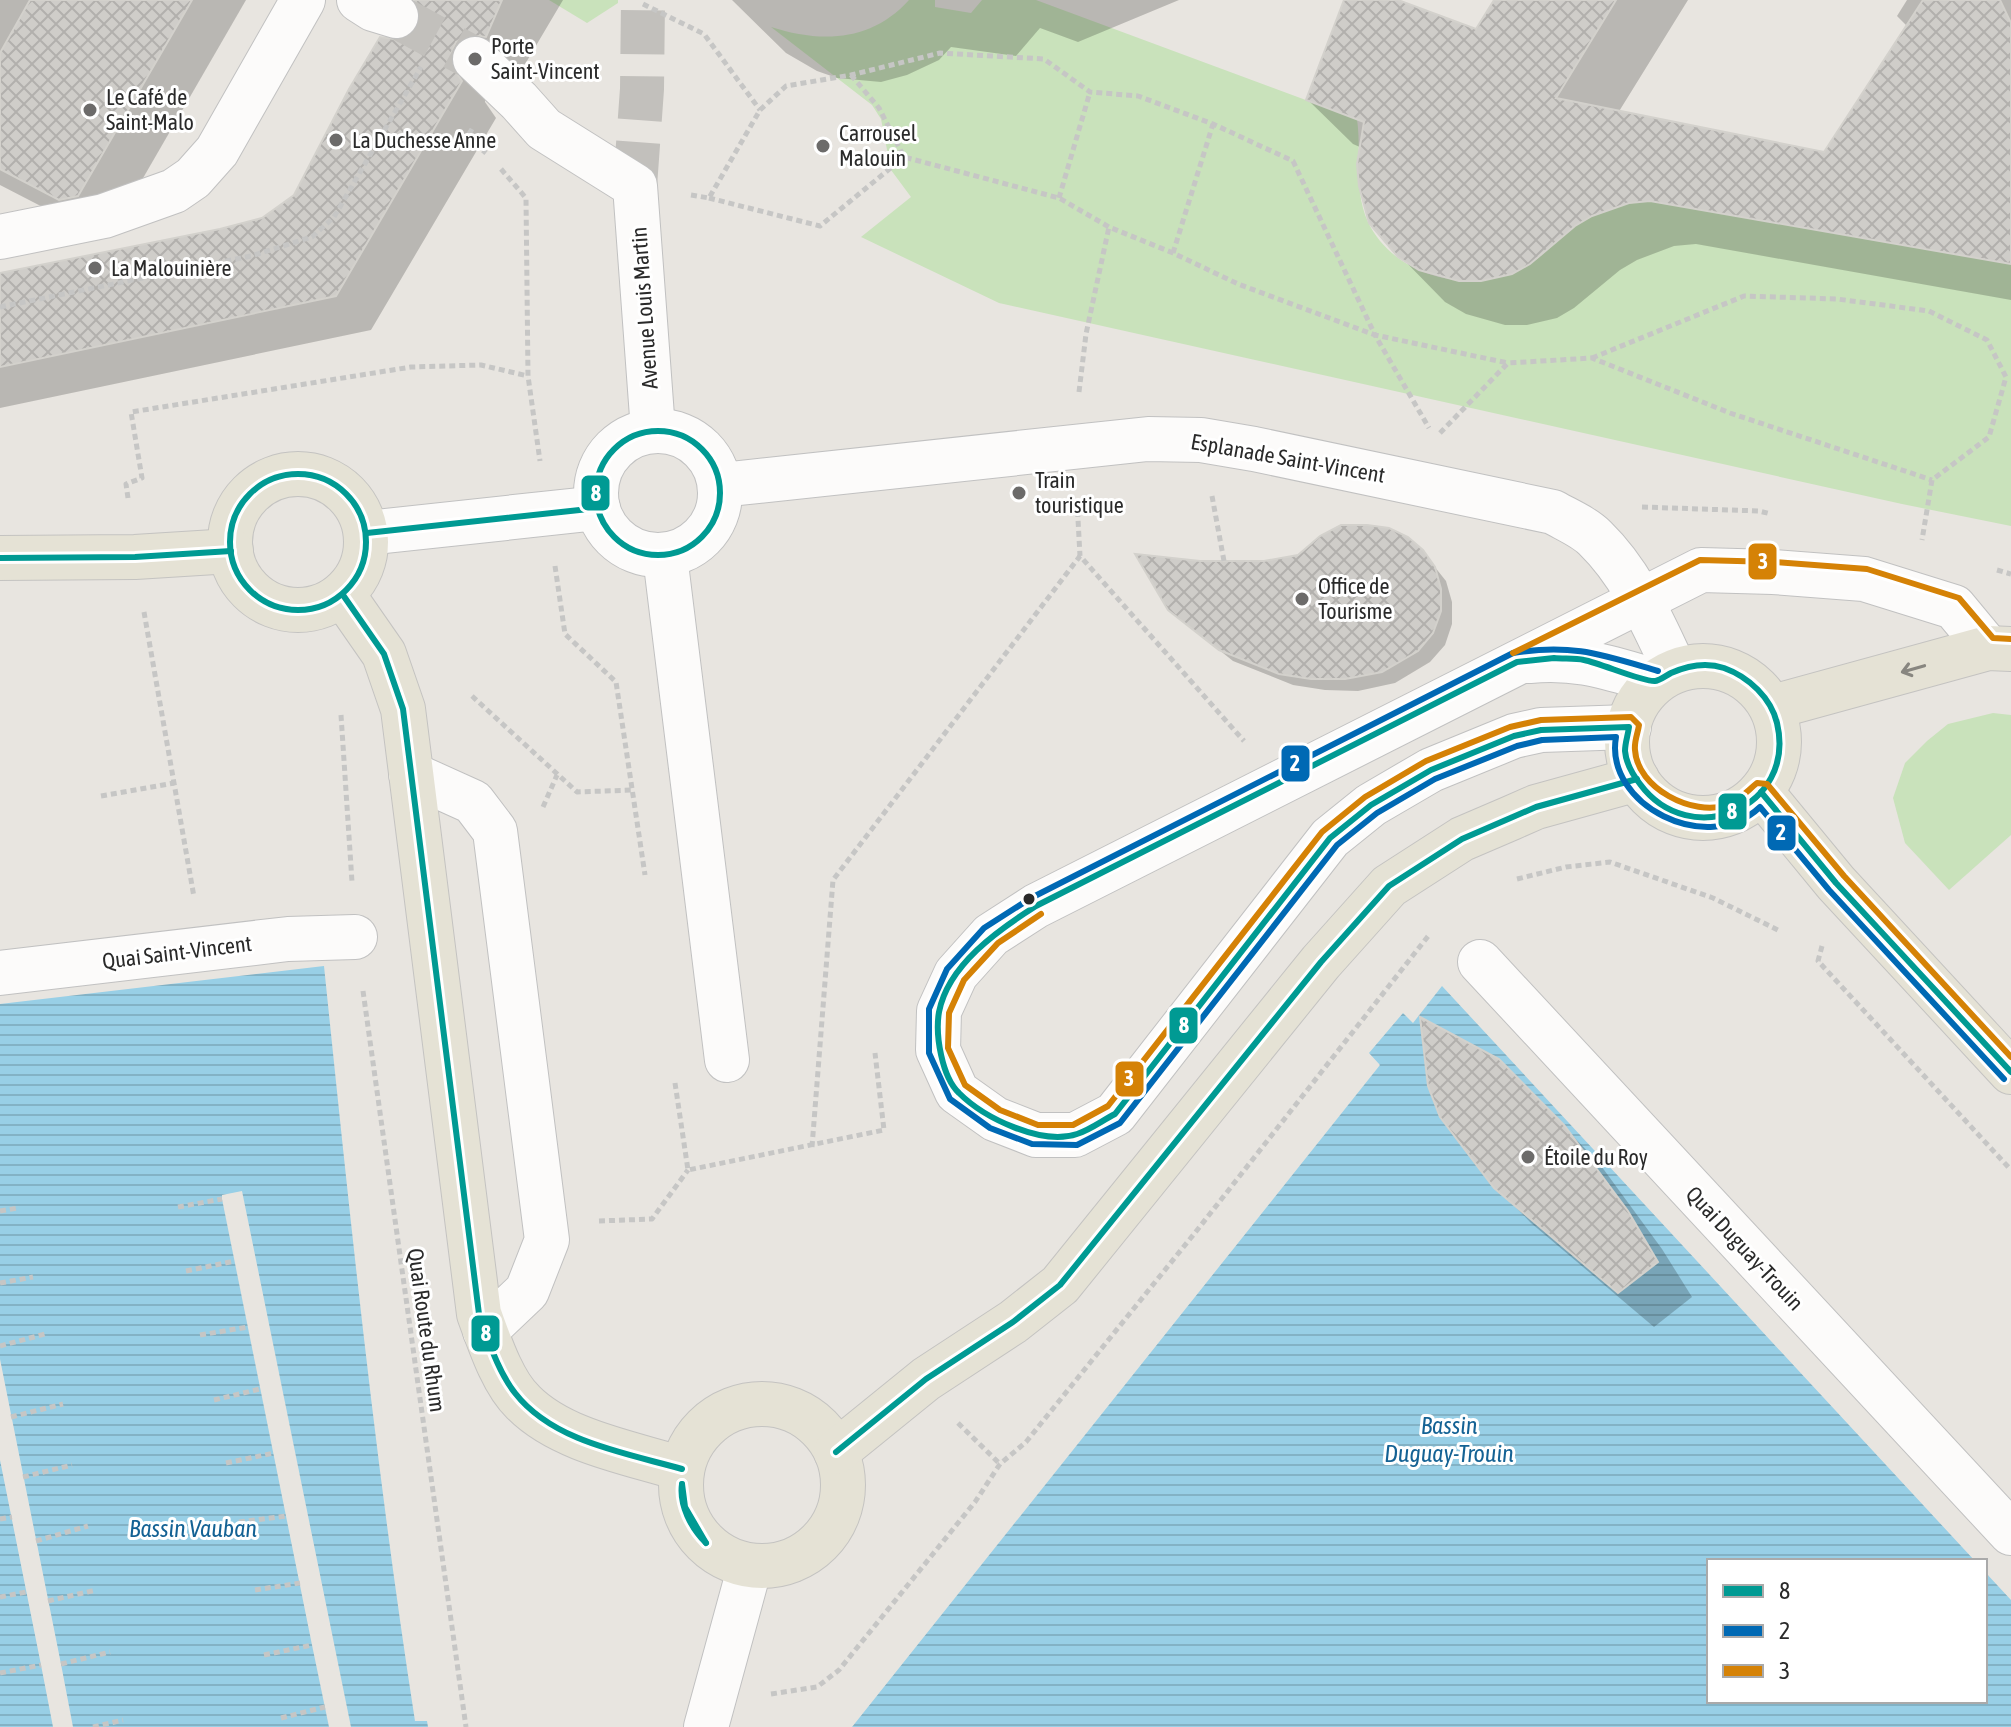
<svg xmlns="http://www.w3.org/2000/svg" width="2011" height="1727" font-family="'Asap Condensed',sans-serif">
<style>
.green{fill:#c9e2bb}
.water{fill:url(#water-rules)}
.pier{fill:#e8e5e0}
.shadow{fill:#0003}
.building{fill:url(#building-cross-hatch);stroke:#d3d1cc;stroke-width:2}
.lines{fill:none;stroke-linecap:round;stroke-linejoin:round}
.minor-tunnel{stroke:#c2c0bc;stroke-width:44;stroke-dasharray:44 22;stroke-linecap:butt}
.minor-casing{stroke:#c1c1c1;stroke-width:46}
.major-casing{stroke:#c4c3c1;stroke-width:46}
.path{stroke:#c6c6c5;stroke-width:5;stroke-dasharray:6 4;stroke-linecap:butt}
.minor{stroke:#fcfbfa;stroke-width:44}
.major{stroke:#e5e2d5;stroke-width:44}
.bus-1-casing{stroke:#fff;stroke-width:12}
.bus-2-casing{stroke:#fff;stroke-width:12}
.bus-3-casing{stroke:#fff;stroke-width:12}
.bus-1{stroke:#009a93;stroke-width:6}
.bus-2{stroke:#0069b4;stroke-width:6}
.bus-3{stroke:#d58206;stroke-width:6}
.oneway{stroke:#888680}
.poi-dot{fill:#6c6b6a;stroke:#fff;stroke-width:3}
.bus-dot{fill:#2a2a2a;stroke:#fff;stroke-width:3}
.labels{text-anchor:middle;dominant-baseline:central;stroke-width:6;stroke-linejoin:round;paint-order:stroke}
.poi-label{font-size:22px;fill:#2a2a2a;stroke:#fff;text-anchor:start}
.street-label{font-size:22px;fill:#2a2a2a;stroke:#fff}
.water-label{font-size:24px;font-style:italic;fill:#146294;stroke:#fff}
.line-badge{stroke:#fff;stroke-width:3}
.badge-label{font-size:22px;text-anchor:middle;font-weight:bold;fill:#fff}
</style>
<defs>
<pattern id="water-rules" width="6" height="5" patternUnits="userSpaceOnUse" patternTransform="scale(2)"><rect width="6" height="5" fill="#98cfe6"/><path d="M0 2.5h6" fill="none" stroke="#83b2c5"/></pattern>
<pattern id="building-cross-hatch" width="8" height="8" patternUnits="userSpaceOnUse" patternTransform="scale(2)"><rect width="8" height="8" fill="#cfcdc9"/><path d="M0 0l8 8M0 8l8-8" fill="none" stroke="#b2b0ad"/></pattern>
</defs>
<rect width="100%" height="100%" fill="#e8e5e0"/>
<g class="green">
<path d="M549 0H618V3L587 23Z"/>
<path d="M909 0H935V7L971 13 982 0H1036L1357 119C1362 154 1353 189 1368 222 1395 279 1477 297 1528 265 1545 255 1559 238 1575 226 1598 210 1623 203 1650 201L2011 264V526L1902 504 999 303 861 237 911 197 891 170 881 119 872 105 771 27C821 43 871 42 909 0Z"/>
<path d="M1993 713 2011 715V835L1949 890 1905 843 1893 798 1905 763 1927 741 1948 724Z"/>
</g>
<g class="water">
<path d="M324 966C350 1218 376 1470 415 1721H427L428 1727H0V1004Z"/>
<path d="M1442 986 1975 1561H1709V1701H1985V1572L2011 1600V1727H852L1380 1065 1369 1053 1403 1013 1413 1023Z"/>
</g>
<g class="pier">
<path d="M242 1191 351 1727H329L312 1645 222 1199V1195Z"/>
<path d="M0 1359 61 1664 73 1727H53L41 1665 0 1460Z"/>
</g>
<g class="shadow">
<path d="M0 0H246L113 230 95 234 0 185Z"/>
<path d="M415 0H563L521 71 504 69 485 90V102L496 118 371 330 0 408V276L221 231 263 220 295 197 401 42 415 35 422 25V11Z"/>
<path d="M732 0H1179L1078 42 1040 28 1016 56 951 47 939 60 907 75 881 82 837 78 817 71 786 53Z"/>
<path d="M1346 0H1393L1477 31 1496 0H1688L1618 113 1825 154 1908 27 1897 16 1907 0H2011V300L1696 244 1674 246 1637 260 1620 270 1574 308 1557 318 1527 325H1505L1466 314 1445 302 1400 256 1362 148 1353 144 1308 100Z"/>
<path d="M1422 551 1446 581 1452 602V624L1445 645 1430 662 1395 683 1358 691 1325 690 1293 685 1233 661 1183 621 1200 563H1264Z"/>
<path d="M1534 1096 1599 1163 1662 1249 1692 1297 1654 1327 1531 1223 1495 1186Z"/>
</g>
<g class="building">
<path d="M30 0H192L78 196 59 200 0 169V53Z"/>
<path d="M415 0H502L486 37 469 35 456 42 451 54V65L462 81 336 296 0 367V273L220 229 262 218 294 195 349 89 380 37 401 40 414 34 420 22V11Z"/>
<path d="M1344 0H1398L1476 29 1494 0H1616L1556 98 1824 152 1923 0H2000L2011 23V264L1650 201 1629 203 1592 216 1575 226 1530 264 1512 274 1481 281H1459L1419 270 1398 257 1369 223 1359 186 1357 164 1364 122 1306 100Z"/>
<path d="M1341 525H1367L1389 528 1408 537 1423 550 1435 567 1441 589V611L1433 633 1418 651 1382 672 1345 679H1311L1279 674 1219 650 1168 610 1135 554 1200 561H1264L1298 555 1320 536Z"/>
<path d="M1420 1017 1499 1059 1564 1125 1628 1211 1658 1262 1618 1293 1494 1188 1440 1117 1428 1086Z"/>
</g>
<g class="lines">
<g class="minor-tunnel">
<path d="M396 16 475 59"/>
<path d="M635 186 642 89 643 0"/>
</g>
<defs>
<g id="minor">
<path d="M359 0 373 9 396 16"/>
<path d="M475 59 519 101 544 129 635 186 653 430"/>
<path d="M0 237 104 216 174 191 193 178 217 151 303 0"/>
<circle cx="658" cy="493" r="62"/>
<path d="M721 485 1148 439 1201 440 1254 449 1553 512C1567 520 1584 527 1595 538 1633 575 1653 624 1675 670"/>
<path d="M367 533 598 508"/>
<path d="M665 556 727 1060"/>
<path d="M1529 661C1578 656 1609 668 1655 681"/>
<path d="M1629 727 1541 730 1514 736 1431 770 1371 805 1330 838 1115 1114 1075 1135H1036L995 1119 957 1092 938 1050 939 1011 956 974 991 935 1036 906 1701 570 1773 572 1864 579 1954 607 1988 648"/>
<path d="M411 774 473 802 495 831 547 1240 527 1291 485 1331"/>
<path d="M1480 962 2011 1533"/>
<path d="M0 973 288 939 355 937"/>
<path d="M706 1727 750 1566"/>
</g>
<g id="major">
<circle cx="298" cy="542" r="68"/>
<path d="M0 558 135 557 231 551"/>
<path d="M343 595 384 654 403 709 479 1314C489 1341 502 1382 523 1402 561 1441 631 1453 682 1469"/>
<circle cx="1703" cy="742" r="76"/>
<path d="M1773 707 1988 648 2011 649"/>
<path d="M1761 792 1836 883 2011 1072"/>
<circle cx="762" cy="1485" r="81"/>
<path d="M836 1452 926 1379 1013 1322 1060 1285 1321 962 1389 886 1462 839 1511 818 1536 807 1637 779"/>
</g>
</defs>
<use href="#minor" class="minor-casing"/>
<use href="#major" class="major-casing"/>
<g class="path">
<path d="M643 4 704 34 760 110"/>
<path d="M851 75 879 108 904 157 1059 198 1109 227 1173 253 1238 284 1375 335 1429 428"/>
<path d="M472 129 467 137 486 153"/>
<path d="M501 169 526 198 528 376 540 461"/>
<path d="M691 195 709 198 760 110 786 86 851 75 940 53 1044 59 1090 92 1138 96 1213 124 1293 161 1375 335 1508 363"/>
<path d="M709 198 820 226 904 157"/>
<path d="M1059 198 1090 92"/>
<path d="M1173 253 1213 124"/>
<path d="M0 307 251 256 312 237 334 217 421 67"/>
<path d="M1592 358 1744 296 1837 299 1929 311 1987 340 2006 377 1989 437 1932 480 1922 540"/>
<path d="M1079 392 1086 334 1109 227"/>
<path d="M1440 433 1508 363 1592 358 1730 413 1932 480"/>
<path d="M1212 496 1224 561"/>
<path d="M128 498 126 484 142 478 131 412 411 367 481 365 528 376"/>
<path d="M1077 501 1080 556 1244 741"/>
<path d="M1642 507 1759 511 1771 514"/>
<path d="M555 566 565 634 616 682 645 875"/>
<path d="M1997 570 2011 574"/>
<path d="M144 612 194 897"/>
<path d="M472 696 577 792 632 790"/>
<path d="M341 715 352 882"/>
<path d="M101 796 174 783"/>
<path d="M543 807 557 775"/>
<path d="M1517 879 1566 867 1610 862 1713 898 1780 931"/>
<path d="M1822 946 1818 961 2011 1170"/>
<path d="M363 991 466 1727"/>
<path d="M675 1083 688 1170 884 1130 875 1053"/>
<path d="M812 1147 833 880 1080 556"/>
<path d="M178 1207 222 1199"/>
<path d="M0 1211 18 1208"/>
<path d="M599 1221 652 1219 688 1170"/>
<path d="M186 1271 235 1261"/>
<path d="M0 1283 33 1277"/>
<path d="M200 1335 248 1327"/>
<path d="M0 1346 45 1334"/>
<path d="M214 1400 260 1389"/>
<path d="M11 1417 63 1404"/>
<path d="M958 1423 1000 1464"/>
<path d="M226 1463 274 1453"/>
<path d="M23 1477 72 1465"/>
<path d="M0 1519 12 1517"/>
<path d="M239 1522 286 1516"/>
<path d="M36 1541 88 1526"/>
<path d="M255 1590 300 1583"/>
<path d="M0 1597 26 1592"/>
<path d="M48 1601 96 1590"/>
<path d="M264 1655 312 1645"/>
<path d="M61 1664 110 1652"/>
<path d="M0 1673 41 1665"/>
<path d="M771 1694 817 1687 839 1670 975 1502 1000 1464 1026 1442 1198 1229 1429 935"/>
<path d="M281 1718 325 1707"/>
<path d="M93 1727 123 1720"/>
</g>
<use href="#minor" class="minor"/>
<use href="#major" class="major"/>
<defs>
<g id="bus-1">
<circle cx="658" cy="493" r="62"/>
<circle cx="298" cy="542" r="68"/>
<path d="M367 533 598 508"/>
<path d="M0 558 135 557 231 551"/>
<path d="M343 595 384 654 403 709 479 1314C489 1341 497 1370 515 1393 553 1442 626 1453 682 1469"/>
<path d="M1554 658C1564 659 1575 658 1584 660 1600 663 1643 682 1655 681 1659 681 1667 675 1671 673 1689 665 1706 662 1724 668 1749 677 1771 698 1777 723 1797 808 1690 852 1640 784 1633 775 1626 763 1625 751 1625 743 1628 735 1629 727L1541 730 1514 736 1431 770 1371 805 1330 838 1115 1114C1103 1120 1090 1130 1077 1134 1042 1146 984 1118 959 1093 942 1077 935 1035 939 1012 948 965 998 930 1036 906L1517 662Z"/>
<path d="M1761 792 1836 883 2011 1072"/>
<path d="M836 1452 926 1379 1013 1322 1060 1285 1321 962 1389 886 1462 839 1536 807 1637 779"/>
<path d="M682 1484 685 1507 706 1543"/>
<path d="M682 1484C679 1505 691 1528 706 1543"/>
</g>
<path id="bus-2" d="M1658 671C1603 655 1572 643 1513 653L1031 898 984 928 947 969 929 1009V1053L950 1099 990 1128 1032 1144 1077 1145 1120 1123 1337 845 1377 813 1435 779 1517 746 1542 740 1616 737C1604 805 1707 857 1760 807L1829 890 2004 1079"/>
<g id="bus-3">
<path d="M1513 653 1700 560 1774 562 1867 569 1959 598 1993 638 2011 639"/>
<path d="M1041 914 998 943 964 980 949 1013 948 1048 965 1085 1000 1110 1038 1125H1073L1108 1106 1322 832 1365 797 1426 761 1510 727 1541 720 1631 717 1639 725C1638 733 1634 741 1635 750 1637 788 1693 817 1727 805 1740 800 1747 791 1757 783L1767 784 1844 876 2011 1057"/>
</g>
</defs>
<use href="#bus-1" class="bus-1-casing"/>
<use href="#bus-2" class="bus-2-casing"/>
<use href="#bus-3" class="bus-3-casing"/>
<use href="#bus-1" class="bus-1"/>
<use href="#bus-2" class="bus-2"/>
<use href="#bus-3" class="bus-3"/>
</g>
<defs><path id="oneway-shaft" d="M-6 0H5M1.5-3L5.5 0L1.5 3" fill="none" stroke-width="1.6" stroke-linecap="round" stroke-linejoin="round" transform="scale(2)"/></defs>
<use class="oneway" href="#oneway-shaft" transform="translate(1913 669) rotate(164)"/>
<g class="poi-dot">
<circle cx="475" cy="59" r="8"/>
<circle cx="90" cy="110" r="8"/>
<circle cx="336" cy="140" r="8"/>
<circle cx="823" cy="146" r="8"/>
<circle cx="95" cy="268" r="8"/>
<circle cx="1019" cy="493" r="8"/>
<circle cx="1302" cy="599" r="8"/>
<circle cx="1528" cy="1157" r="8"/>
</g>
<circle class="bus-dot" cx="1029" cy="899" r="7"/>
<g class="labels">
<g class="poi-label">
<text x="491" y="46">Porte<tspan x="491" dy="25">Saint-Vincent</tspan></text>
<text x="106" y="97">Le Café de<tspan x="106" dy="25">Saint-Malo</tspan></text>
<text x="839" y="133">Carrousel<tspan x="839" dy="25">Malouin</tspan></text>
<text x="352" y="140">La Duchesse Anne</text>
<text x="111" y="268">La Malouinière</text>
<text x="1035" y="480">Train<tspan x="1035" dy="25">touristique</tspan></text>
<text x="1318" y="586">Office de<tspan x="1318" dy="25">Tourisme</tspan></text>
<text x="1544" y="1157">Étoile du Roy</text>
</g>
<g class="street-label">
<text transform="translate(644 308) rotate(-94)">Avenue Louis Martin</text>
<text transform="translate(1288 458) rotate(10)">Esplanade Saint-Vincent</text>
<text transform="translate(177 952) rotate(-7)">Quai Saint-Vincent</text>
<text transform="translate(1745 1248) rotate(47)">Quai Duguay-Trouin</text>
<text transform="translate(427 1330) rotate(82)">Quai Route du Rhum</text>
</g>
<g class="water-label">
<text x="1449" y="1425">Bassin<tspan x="1449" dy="28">Duguay-Trouin</tspan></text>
<text x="193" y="1528">Bassin Vauban</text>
</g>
</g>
<g class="line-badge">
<rect x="580" y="474" width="31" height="38" rx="8" fill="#009a93"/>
<rect x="1747" y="542" width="31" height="39" rx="8" fill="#d58206"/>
<rect x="1280" y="744" width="31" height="39" rx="8" fill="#0069b4"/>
<rect x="1717" y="792" width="31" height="39" rx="8" fill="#009a93"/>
<rect x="1766" y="814" width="31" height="38" rx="8" fill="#0069b4"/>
<rect x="1168" y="1006" width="31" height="39" rx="8" fill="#009a93"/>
<rect x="1114" y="1060" width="31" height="38" rx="8" fill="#d58206"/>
<rect x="470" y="1314" width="31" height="39" rx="8" fill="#009a93"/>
</g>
<g class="badge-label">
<text x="596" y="501">8</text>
<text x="1763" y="569">3</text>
<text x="1295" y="771">2</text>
<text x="1732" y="819">8</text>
<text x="1781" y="840">2</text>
<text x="1184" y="1033">8</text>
<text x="1129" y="1086">3</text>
<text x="486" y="1341">8</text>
</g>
<rect x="1707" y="1559" width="280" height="144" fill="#ffffff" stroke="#aaaaaa" stroke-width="2"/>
<rect x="1723" y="1585" width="40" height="12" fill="#009a93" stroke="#aaaaaa" stroke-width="2"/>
<text x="1779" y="1599" font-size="24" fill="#2a2a2a">8</text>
<rect x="1723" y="1625" width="40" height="12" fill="#0069b4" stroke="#aaaaaa" stroke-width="2"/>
<text x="1779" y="1639" font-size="24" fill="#2a2a2a">2</text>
<rect x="1723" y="1665" width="40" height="12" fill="#d58206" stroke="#aaaaaa" stroke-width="2"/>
<text x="1779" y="1679" font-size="24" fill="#2a2a2a">3</text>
</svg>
